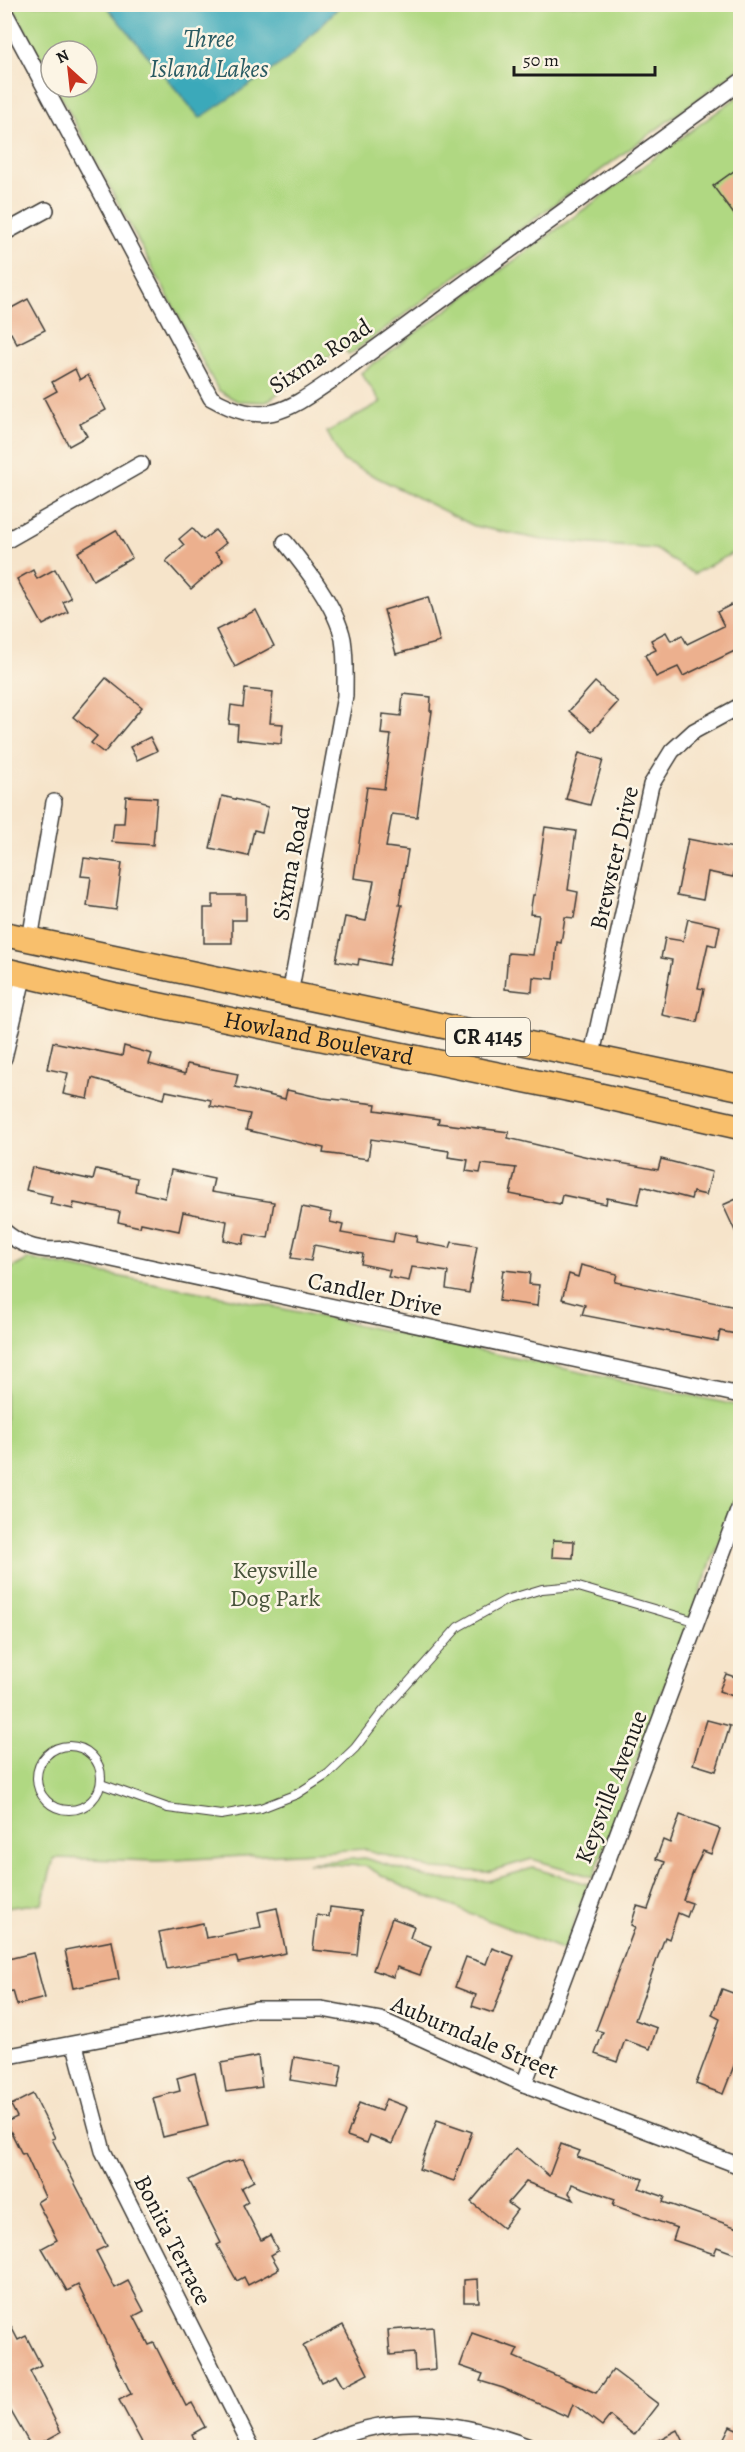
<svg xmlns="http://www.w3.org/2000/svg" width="745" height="2452" font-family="Alegreya,serif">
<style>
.green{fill:#b0d882;stroke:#667a4f;stroke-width:1.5}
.water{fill:#3ba9ba;stroke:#2c626b;stroke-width:1.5}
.building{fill:#ecb08e}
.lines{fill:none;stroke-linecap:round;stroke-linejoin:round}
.service-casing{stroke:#3d3a36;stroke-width:10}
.minor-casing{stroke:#3d3a36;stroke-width:18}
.primary-casing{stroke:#3d3a36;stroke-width:27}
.service{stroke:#fff;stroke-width:8}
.minor{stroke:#fff;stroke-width:15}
.primary{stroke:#f8bf6c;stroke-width:24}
.labels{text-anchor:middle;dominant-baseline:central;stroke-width:5;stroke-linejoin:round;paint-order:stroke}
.shield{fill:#fcf5e5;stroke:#5f5d58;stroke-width:1.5}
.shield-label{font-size:22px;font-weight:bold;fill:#1c1c1c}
.street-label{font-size:24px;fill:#1c1c1c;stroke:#fcf5e5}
.park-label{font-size:24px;fill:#48543b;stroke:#fcf5e5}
.water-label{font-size:26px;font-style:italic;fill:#2a5b63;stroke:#fcf5e5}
</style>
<rect width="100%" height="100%" fill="#fcf5e5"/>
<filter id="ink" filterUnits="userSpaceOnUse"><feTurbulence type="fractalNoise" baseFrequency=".0167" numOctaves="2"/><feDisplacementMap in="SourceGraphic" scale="12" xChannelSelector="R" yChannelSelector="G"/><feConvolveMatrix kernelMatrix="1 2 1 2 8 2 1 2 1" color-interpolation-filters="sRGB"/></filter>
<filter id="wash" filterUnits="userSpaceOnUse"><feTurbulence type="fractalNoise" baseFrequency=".008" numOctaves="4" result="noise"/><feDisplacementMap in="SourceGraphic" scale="24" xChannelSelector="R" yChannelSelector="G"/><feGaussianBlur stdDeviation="1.35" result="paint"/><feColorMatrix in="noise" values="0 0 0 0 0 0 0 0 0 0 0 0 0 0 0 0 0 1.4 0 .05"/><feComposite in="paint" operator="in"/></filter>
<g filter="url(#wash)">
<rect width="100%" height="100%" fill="#f6e4ca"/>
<g class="green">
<path d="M12 5H740V68L349 355 343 347 266 402 237 401 218 390 56 87H87V51H51V78Z"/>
<path d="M740 95V549L694 574 655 549 543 540 474 526 342 460 327 432 381 402 361 373Z"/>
<path d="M29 1259 251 1302 740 1406V1485L593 1877 532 1859 487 1872 433 1869 364 1849 158 1861 54 1858 42 1903 5 1908V1272Z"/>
<path d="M364 1858 434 1879 488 1881 533 1868 588 1884 564 1950 406 1888 365 1866 308 1863Z"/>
</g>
<path class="water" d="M105 5H341L288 59 200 118Z"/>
<g id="blocks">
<g class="building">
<path d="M741 166V224L713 186Z"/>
<path d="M28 299 45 330 17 344 11 333 4 337V312Z"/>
<path d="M75 369 80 380 88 375 106 410 80 424 87 436 69 446 44 398 57 391 52 382Z"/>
<path d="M192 528 203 540 215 530 226 543 215 552 223 561 191 589 166 561 184 545 179 539Z"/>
<path d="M116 530 132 558 93 580 78 552Z"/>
<path d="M55 569 71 598 63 602 68 612 43 625 17 579 33 570 37 579Z"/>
<path d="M428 597 440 642 396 654 384 610Z"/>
<path d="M741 600V648L683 676 678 667 656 677 645 655 656 650 651 640 666 632 671 641 682 635 687 644 724 626 717 612Z"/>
<path d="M256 610 274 646 235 667 216 630Z"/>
<path d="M106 678 142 707 104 753 91 743 97 736 73 717Z"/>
<path d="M595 682 618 702 592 731 569 711Z"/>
<path d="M245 689 273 692 270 723 283 724 281 744 237 739 238 725 229 724 231 705 243 707Z"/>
<path d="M403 694 431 697 430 711H432L417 817 392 814 386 847 408 850 399 905H402L389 965 359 959 358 965 336 961 345 917 366 921 374 881 354 878 367 787 384 789 391 735 381 734 383 714 401 716Z"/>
<path d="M150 737 157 751 137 760 130 747Z"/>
<path d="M579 753 603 760 590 805 566 799Z"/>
<path d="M126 796 157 798 153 845 112 842 114 823H124Z"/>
<path d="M222 796 268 807 262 832 254 830 248 856 210 848Z"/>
<path d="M545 827 576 831 568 890 578 892 574 918 565 917 561 943 557 942 554 979 533 977 532 992 505 989 508 953 533 955 539 915 530 914 533 895H535Z"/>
<path d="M688 839 739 849 733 877 708 872 703 900 677 895Z"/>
<path d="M84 858 122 863 116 910 87 906 91 877 81 876Z"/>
<path d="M213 895H246V920H232V943H204V908H213Z"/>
<path d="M688 919 720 926 716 946 708 944 698 988 704 989 697 1022 662 1015 672 960 661 958 665 938 683 941Z"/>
<path d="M53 1042 122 1056 124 1046 152 1054 149 1064 185 1074 187 1064 238 1074 235 1087 285 1099 287 1090 323 1098 376 1104 375 1110 439 1119 438 1123 509 1132 508 1138 588 1157 658 1170 661 1159 712 1172 706 1195 693 1192 691 1199 642 1186 638 1204 607 1198 606 1204 562 1195 560 1204 510 1194 516 1168 482 1164 480 1173 466 1171 468 1160 448 1157 449 1151 371 1139 368 1159 323 1153 324 1148 246 1130 250 1114 210 1106 211 1100 166 1091 164 1099 92 1078 88 1099 63 1094 68 1073 47 1069Z"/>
<path d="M32 1167 93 1180 96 1169 137 1178 135 1191 165 1198 171 1170 214 1179 211 1192 274 1202 268 1238 245 1234 243 1244 224 1240 227 1221 183 1212 179 1231 141 1223 140 1227 118 1222 120 1212 74 1203 73 1209 50 1204 52 1196 26 1190Z"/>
<path d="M741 1197V1244L723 1205Z"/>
<path d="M302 1207 332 1213 330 1222 343 1225 341 1233 393 1242 395 1232 417 1236 416 1242 450 1248 452 1242 477 1246 469 1293 446 1289 448 1272 412 1267 409 1281 388 1277 390 1270 361 1264 363 1254 314 1245 311 1261 291 1258Z"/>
<path d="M581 1265 617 1274 615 1282 741 1308V1335L720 1331 718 1341 582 1315 585 1305 562 1299 569 1274 578 1277Z"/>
<path d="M503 1270 530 1273 529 1284 539 1285 537 1306 499 1301Z"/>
<path d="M553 1540 574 1541 573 1558 552 1557Z"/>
<path d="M726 1674 741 1679V1699L719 1691Z"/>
<path d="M707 1720 730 1726 716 1771 693 1764Z"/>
<path d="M680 1815 720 1829 711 1854 703 1851 693 1872 683 1900 692 1903 687 1917 678 1913 669 1939 665 1937 635 2020 657 2028 650 2049 625 2040 617 2062 595 2054 603 2032 596 2030 635 1927 631 1925 637 1906 648 1909 665 1862 656 1859 663 1840 670 1843Z"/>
<path d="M330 1907 362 1911 357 1955 313 1950 317 1915 329 1917Z"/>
<path d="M277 1908 286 1953 238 1963 236 1956 167 1969 159 1932 203 1923 206 1938 261 1927 258 1912Z"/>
<path d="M392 1918 414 1926 410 1938 431 1946 420 1975 397 1967 393 1977 373 1970Z"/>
<path d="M112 1941 119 1979 73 1988 65 1950Z"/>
<path d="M492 1948 514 1956 493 2013 472 2006 476 1995 455 1987 466 1957 486 1964Z"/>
<path d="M33 1953 45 1998 17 2005 13 1991 4 1993V1960Z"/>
<path d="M722 1989 741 1996V2064L735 2063 723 2094 696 2084 720 2019 712 2015Z"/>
<path d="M258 2056 262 2087 226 2092 221 2063Z"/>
<path d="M294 2057 342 2065 338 2088 290 2080Z"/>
<path d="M195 2073 208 2126 163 2137 153 2098 180 2091 177 2078Z"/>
<path d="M33 2094 55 2138 52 2139 107 2246 96 2251 115 2288 128 2281 144 2311 134 2316 149 2345 154 2343 186 2406 192 2403 205 2427 192 2434 198 2448H145L119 2400 131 2394 78 2285 67 2291 42 2248 57 2240 37 2202 45 2197 25 2153 22 2154 6 2122 17 2117 11 2105Z"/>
<path d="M386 2099 407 2107 392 2144 370 2135 367 2143 347 2136 359 2103 381 2111Z"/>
<path d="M437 2120 472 2132 454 2181 419 2169Z"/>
<path d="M561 2144 580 2151 577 2157 643 2179 639 2188 665 2197 663 2202 741 2229V2256L717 2247 714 2254 673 2240 677 2228 613 2205 615 2199 572 2184 569 2193 574 2200 526 2182 508 2203 517 2210 503 2228 471 2202 516 2148 549 2176Z"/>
<path d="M243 2159 254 2181 241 2188 248 2202 243 2205 261 2240 270 2235 278 2251 271 2255 279 2269 248 2285 244 2277 237 2281 217 2245 221 2243 189 2180 222 2164Z"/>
<path d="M478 2279 479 2302H464V2280Z"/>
<path d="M4 2313 18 2340 26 2336 41 2365 30 2371 61 2432 32 2448 4 2399Z"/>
<path d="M343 2325 368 2374 343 2387 336 2375 321 2382 303 2346Z"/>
<path d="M433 2327 436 2369 415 2371 414 2353 390 2355 388 2330Z"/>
<path d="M472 2333 518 2349 514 2357 596 2393 613 2370 658 2404 634 2435 610 2416 602 2426 573 2404 568 2417 503 2388 480 2381 483 2374 460 2366Z"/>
<path d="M730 2426 741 2431V2448H719Z"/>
<path d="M677 2430 686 2448H643Z"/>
</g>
</g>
</g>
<g filter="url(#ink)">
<use href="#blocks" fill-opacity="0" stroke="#3d3a36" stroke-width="1.5"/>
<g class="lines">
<defs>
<g id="service">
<circle cx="69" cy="1778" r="32"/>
<path d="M101 1784 168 1808 221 1815 261 1808 297 1794 328 1774 355 1748 384 1710 458 1627 506 1600 542 1589 575 1586 698 1622"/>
</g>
<g id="minor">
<path d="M4 11 211 398C266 429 288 410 335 378L740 82"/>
<path d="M4 233 46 210"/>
<path d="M4 542 141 464"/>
<path d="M285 542C306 568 336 606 343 639 346 658 345 677 345 696L290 994"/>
<path d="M30 939 54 802"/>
<path d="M4 1058 24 974"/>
<path d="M591 1059 651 785 672 751 694 731 740 706"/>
<path d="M4 1231C22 1247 43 1252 66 1249L740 1395"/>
<path d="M75 2045 103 2151 252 2448"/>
<path d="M4 2057 256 2009H322L381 2020 524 2084 740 2166"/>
<path d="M524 2084 740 1506"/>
<path d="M317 2448C388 2409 459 2420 532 2448"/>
</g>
<g id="primary">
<path d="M4 934 740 1088"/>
<path id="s1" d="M4 970 114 996 593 1094 740 1127"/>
</g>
</defs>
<use href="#service" class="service-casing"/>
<use href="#minor" class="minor-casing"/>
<use href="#primary" class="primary-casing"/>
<use href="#service" class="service"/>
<use href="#minor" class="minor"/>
<use href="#primary" class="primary"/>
</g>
</g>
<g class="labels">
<rect class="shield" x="446" y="1018" width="84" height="38" rx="4.5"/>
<g class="shield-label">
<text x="488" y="1037">CR 4145</text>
</g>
<g class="street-label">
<text transform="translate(320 356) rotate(-33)">Sixma Road</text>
<text transform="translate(614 858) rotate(-77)">Brewster Drive</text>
<text transform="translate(291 863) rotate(-79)">Sixma Road</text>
<text stroke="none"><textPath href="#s1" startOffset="322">Howland Boulevard</textPath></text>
<text transform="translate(375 1294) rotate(12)">Candler Drive</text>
<text transform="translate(611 1787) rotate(-69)">Keysville Avenue</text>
<text transform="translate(475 2037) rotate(23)">Auburndale Street</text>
<text transform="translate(173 2240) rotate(63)">Bonita Terrace</text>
</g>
<g class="park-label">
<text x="275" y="1570">Keysville<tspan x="275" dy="28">Dog Park</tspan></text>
</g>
<g class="water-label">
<text x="209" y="38">Three<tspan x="209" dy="30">Island Lakes</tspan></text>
</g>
</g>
<rect width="745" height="2452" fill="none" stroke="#fcf5e5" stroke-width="24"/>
<g transform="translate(69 69) rotate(333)"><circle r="28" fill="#fcf5e5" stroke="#a29e95" stroke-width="1.5"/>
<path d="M0-4.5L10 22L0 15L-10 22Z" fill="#c8321e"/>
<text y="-9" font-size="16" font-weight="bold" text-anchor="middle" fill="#1c1c1c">N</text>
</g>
<path d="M514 66v9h141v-9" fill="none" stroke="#1c1c1c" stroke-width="3"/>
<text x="523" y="66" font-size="18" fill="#1c1c1c" stroke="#fcf5e5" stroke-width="4.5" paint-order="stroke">50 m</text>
</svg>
